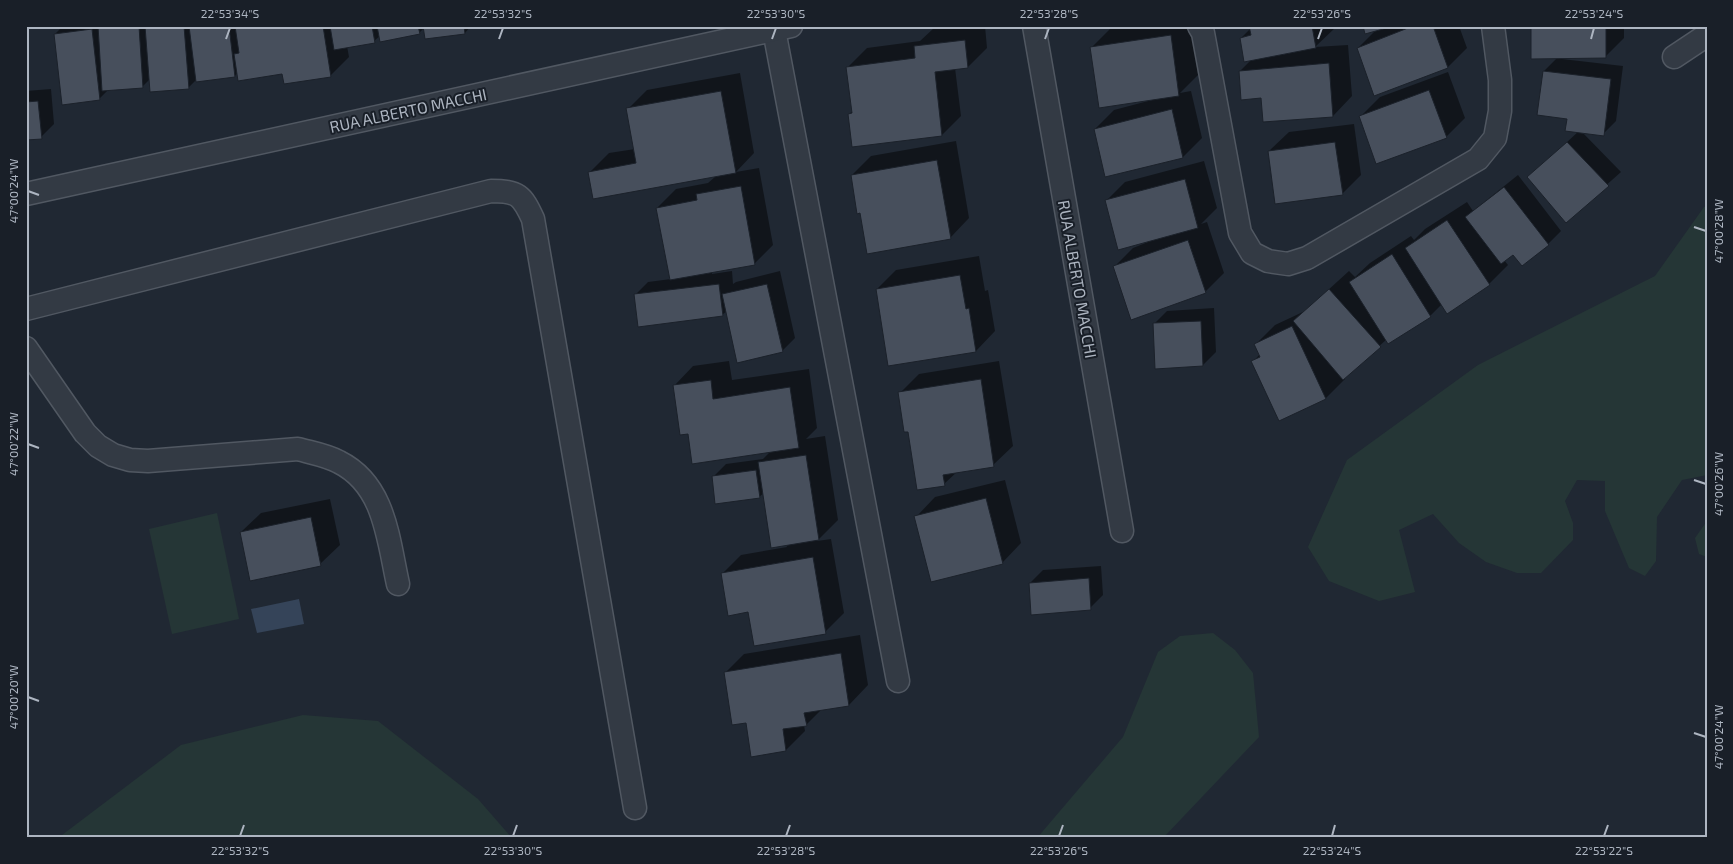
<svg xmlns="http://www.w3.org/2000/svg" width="1733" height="864" font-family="'Exo 2',sans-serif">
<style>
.green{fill:#253636}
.water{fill:#354459}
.shadow{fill:#0007}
.building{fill:#474f5c;stroke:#1b212a}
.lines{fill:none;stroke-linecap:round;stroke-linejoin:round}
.minor-casing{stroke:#515862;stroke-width:25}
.minor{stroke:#333a44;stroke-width:22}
.ticks{fill:none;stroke:#adb5c1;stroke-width:2}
.labels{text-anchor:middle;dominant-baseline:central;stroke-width:4;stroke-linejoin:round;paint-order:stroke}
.street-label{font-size:16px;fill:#adb5c1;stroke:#191f28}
.neatline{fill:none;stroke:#adb5c1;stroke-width:2}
.ticks-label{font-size:12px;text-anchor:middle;fill:#adb5c1}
</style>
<rect width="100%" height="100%" fill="#202833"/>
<g class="green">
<path d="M1707 206V475L1682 480 1657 517 1656 561 1645 576 1629 568 1605 511V481L1577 480 1565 501 1573 523V540L1541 573H1517L1486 562 1459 543 1433 514 1399 530 1415 592 1379 601 1329 581 1308 547 1347 460 1478 365 1655 276 1704 207Z"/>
<path d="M217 513 239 619 172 634 149 529Z"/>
<path d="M1707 521V557L1699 554 1695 538Z"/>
<path d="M1213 633 1235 650 1253 673 1259 737 1163 838H1037L1123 737 1158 652 1180 636Z"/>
<path d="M303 715 378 721 478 799 512 838H58L181 745Z"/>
</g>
<path class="water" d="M299 599 304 624 257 633 251 609Z"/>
<g class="shadow">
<path d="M63 26H471L465 33 425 27 419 33 380 36 374 41 347 46 349 57 330 76 238 72 235 76 195 81 188 88 150 79 142 87 109 89 99 99 55 34Z"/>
<path d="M946 26H985L987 48 968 67 955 68 961 116 942 135 849 114 853 111 848 67 867 48 920 41 934 28Z"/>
<path d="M1124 26H1191L1198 75 1180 93 1191 91 1202 138 1183 157 1106 176 1095 129 1114 110 1152 100 1092 47 1111 28Z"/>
<path d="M1250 26H1334L1335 28 1315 47 1348 45 1352 96 1333 116 1262 97 1240 71 1252 59 1241 38 1251 28Z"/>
<path d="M1365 26H1459L1467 48 1448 67 1375 94 1358 48 1376 30Z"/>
<path d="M1532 26H1624V38L1605 57H1562V59L1623 66 1616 121 1603 134 1582 132 1621 172 1566 221 1529 177 1579 131 1568 118 1544 71 1558 57Z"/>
<path d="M1448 72 1465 118 1446 137 1361 116 1380 97Z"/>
<path d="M740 73 754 153 736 172 759 168 773 245 754 264 712 272V274L732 271 733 284 736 282 780 271 795 338 782 351 727 311 722 315 635 295 648 282 671 279 657 208 676 189 708 183 716 176 590 172 609 153 635 149 628 109 647 90Z"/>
<path d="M51 89 54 124 41 137 26 139V91Z"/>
<path d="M1354 124 1361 175 1342 194 1269 151 1289 132Z"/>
<path d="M956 141 969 218 950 238 861 212 852 175 871 156Z"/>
<path d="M1204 161 1217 208 1201 224 1207 222 1224 273 1205 292 1114 267 1133 248 1148 242 1106 201 1125 182Z"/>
<path d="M1518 175 1561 231 1548 244 1513 253 1504 260 1508 265 1489 284 1442 304 1430 316 1387 339 1344 378 1345 379 1326 398 1280 420 1253 362 1260 354 1256 344 1275 325 1305 311 1349 271 1355 277 1370 263 1411 236 1414 240 1425 229 1467 202 1473 211Z"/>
<path d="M979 256 985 291 988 290 995 331 976 351 889 365 877 289 896 270Z"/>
<path d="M1214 308 1216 352 1203 365 1154 324 1167 311Z"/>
<path d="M729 361 732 380 809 369 817 428 806 439 825 436 838 520 817 541 831 539 844 613 825 632 749 610 722 574 741 555 787 547 764 493 759 497 713 477 726 464 763 459 771 451 689 432 674 386 693 366Z"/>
<path d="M999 361 1013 446 993 465 958 471 944 484 909 430 900 393 919 374Z"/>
<path d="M1005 480 1021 543 1002 563 916 517 935 497Z"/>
<path d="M330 499 340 545 320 564 241 532 261 513Z"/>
<path d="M1101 566 1103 595 1090 608 1030 583 1043 570Z"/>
<path d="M860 635 868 685 849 705 822 709 806 725H804L805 731 786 750 747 721 725 673 744 654Z"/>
</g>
<g class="building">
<path d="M98 26H139L143 88 102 91Z"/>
<path d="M145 26H184L189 89 150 92Z"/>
<path d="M189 26H229L235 77 196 82Z"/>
<path d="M235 26H323L331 77 284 84 282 74 238 81 234 54 239 53Z"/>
<path d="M330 26H372L375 43 334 50Z"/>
<path d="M377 26H418L420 34 380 42Z"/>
<path d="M423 26H464L465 34 425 39Z"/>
<path d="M1249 26H1312L1316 48 1244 62 1240 38 1251 35Z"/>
<path d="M1363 26H1394L1365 34Z"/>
<path d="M1413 26H1433L1448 68 1374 96 1357 48Z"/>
<path d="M1531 26H1606V58L1531 59Z"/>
<path d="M92 29 100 100 62 105 54 34Z"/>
<path d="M1171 35 1179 96 1099 108 1090 47Z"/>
<path d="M965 40 968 68 935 72 942 136 852 147 848 114 852 113 846 67 915 58 914 46Z"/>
<path d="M1329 63 1333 117 1263 122 1261 98 1241 100 1239 71Z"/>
<path d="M1543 71 1611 79 1604 136 1565 131 1567 119 1537 115Z"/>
<path d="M1429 90 1447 138 1376 164 1359 116Z"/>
<path d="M721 91 736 173 593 199 588 172 636 163 626 108Z"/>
<path d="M38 101 42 139 26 140V102Z"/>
<path d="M1172 109 1183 158 1105 177 1094 129Z"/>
<path d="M1335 142 1343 195 1275 204 1268 151Z"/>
<path d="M1567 142 1609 186 1566 223 1527 177Z"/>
<path d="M937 160 951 239 867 254 860 213 857 214 851 175Z"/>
<path d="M1185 179 1198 228 1118 250 1105 200Z"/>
<path d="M741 186 755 265 670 280 656 208 697 200 696 194Z"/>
<path d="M1504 187 1549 245 1522 266 1513 255 1501 264 1465 217Z"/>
<path d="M1447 220 1490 285 1447 314 1405 248Z"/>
<path d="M1188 240 1206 293 1131 320 1113 266Z"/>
<path d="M1392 254 1431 317 1388 344 1349 282Z"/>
<path d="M960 275 966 309 969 308 976 352 888 366 876 289Z"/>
<path d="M719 284 723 316 638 327 634 294Z"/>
<path d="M767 284 783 352 737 363 722 294Z"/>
<path d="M1329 289 1381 347 1343 380 1293 321Z"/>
<path d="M1201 321 1203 366 1155 369 1153 323Z"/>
<path d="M1292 326 1326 399 1279 421 1251 361 1260 357 1254 344Z"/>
<path d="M981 379 994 467 943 475 945 486 917 490 908 432H904L898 392Z"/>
<path d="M711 380 713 399 790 387 799 448 692 464 688 434 680 435 673 385Z"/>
<path d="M806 455 819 540 771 548 758 462Z"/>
<path d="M756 470 760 498 715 504 712 476Z"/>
<path d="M986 498 1003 564 931 582 914 516Z"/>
<path d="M311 517 321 566 250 581 240 532Z"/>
<path d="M813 557 826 634 754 646 748 612 728 616 721 573Z"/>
<path d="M1089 578 1091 610 1031 615 1029 583Z"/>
<path d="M841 653 849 706 804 713 807 726 783 729 786 751 751 757 746 723 732 725 724 672Z"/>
</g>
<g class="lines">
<defs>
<g id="minor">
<path d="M1034 26 1122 531"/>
<path d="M1199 26 1203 33 1240 233 1252 253 1268 261 1288 264 1307 258 1478 159 1495 138 1500 111V80L1493 26"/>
<path d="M774 30 898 681"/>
<path d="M1674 57 1707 35"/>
<path d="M26 194 791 26"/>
<path d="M26 309 491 191C518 191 522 195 533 219L635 808"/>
<path d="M26 348 85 433 98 446 113 455 130 460 148 461 298 449C312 453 326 455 339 462 385 485 388 539 398 584"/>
</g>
</defs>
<use href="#minor" class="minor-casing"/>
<use href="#minor" class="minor"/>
</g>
<path class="ticks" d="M226 39 230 28M499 39 503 28M772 39 776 28M1045 39 1049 28M1318 39 1322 28M1591 39 1594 28M28 191 39 195M1694 227 1706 231M28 444 39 448M1694 480 1706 484M28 697 39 701M1694 733 1706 737M240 836 244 825M513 836 517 825M786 836 790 825M1059 836 1063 825M1332 836 1335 825M1604 836 1608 825"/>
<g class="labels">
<g class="street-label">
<text transform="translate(408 110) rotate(-12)">RUA ALBERTO MACCHI</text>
<text transform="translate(1078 279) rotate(80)">RUA ALBERTO MACCHI</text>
</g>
</g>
<rect width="1733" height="864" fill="none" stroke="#191f28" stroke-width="55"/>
<rect x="28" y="28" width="1678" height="808" class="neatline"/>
<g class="ticks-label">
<text x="230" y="18">22°53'34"S</text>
<text x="503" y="18">22°53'32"S</text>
<text x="776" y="18">22°53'30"S</text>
<text x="1049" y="18">22°53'28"S</text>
<text x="1322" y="18">22°53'26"S</text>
<text x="1594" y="18">22°53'24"S</text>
<text transform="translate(14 191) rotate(-90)" y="4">47°00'24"W</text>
<text transform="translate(1719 231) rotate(-90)" y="4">47°00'28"W</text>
<text transform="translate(14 444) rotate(-90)" y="4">47°00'22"W</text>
<text transform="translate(1719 484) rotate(-90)" y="4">47°00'26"W</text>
<text transform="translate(14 697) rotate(-90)" y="4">47°00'20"W</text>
<text transform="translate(1719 737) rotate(-90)" y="4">47°00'24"W</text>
<text x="240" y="855">22°53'32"S</text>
<text x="513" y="855">22°53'30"S</text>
<text x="786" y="855">22°53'28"S</text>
<text x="1059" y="855">22°53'26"S</text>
<text x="1332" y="855">22°53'24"S</text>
<text x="1604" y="855">22°53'22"S</text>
</g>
</svg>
